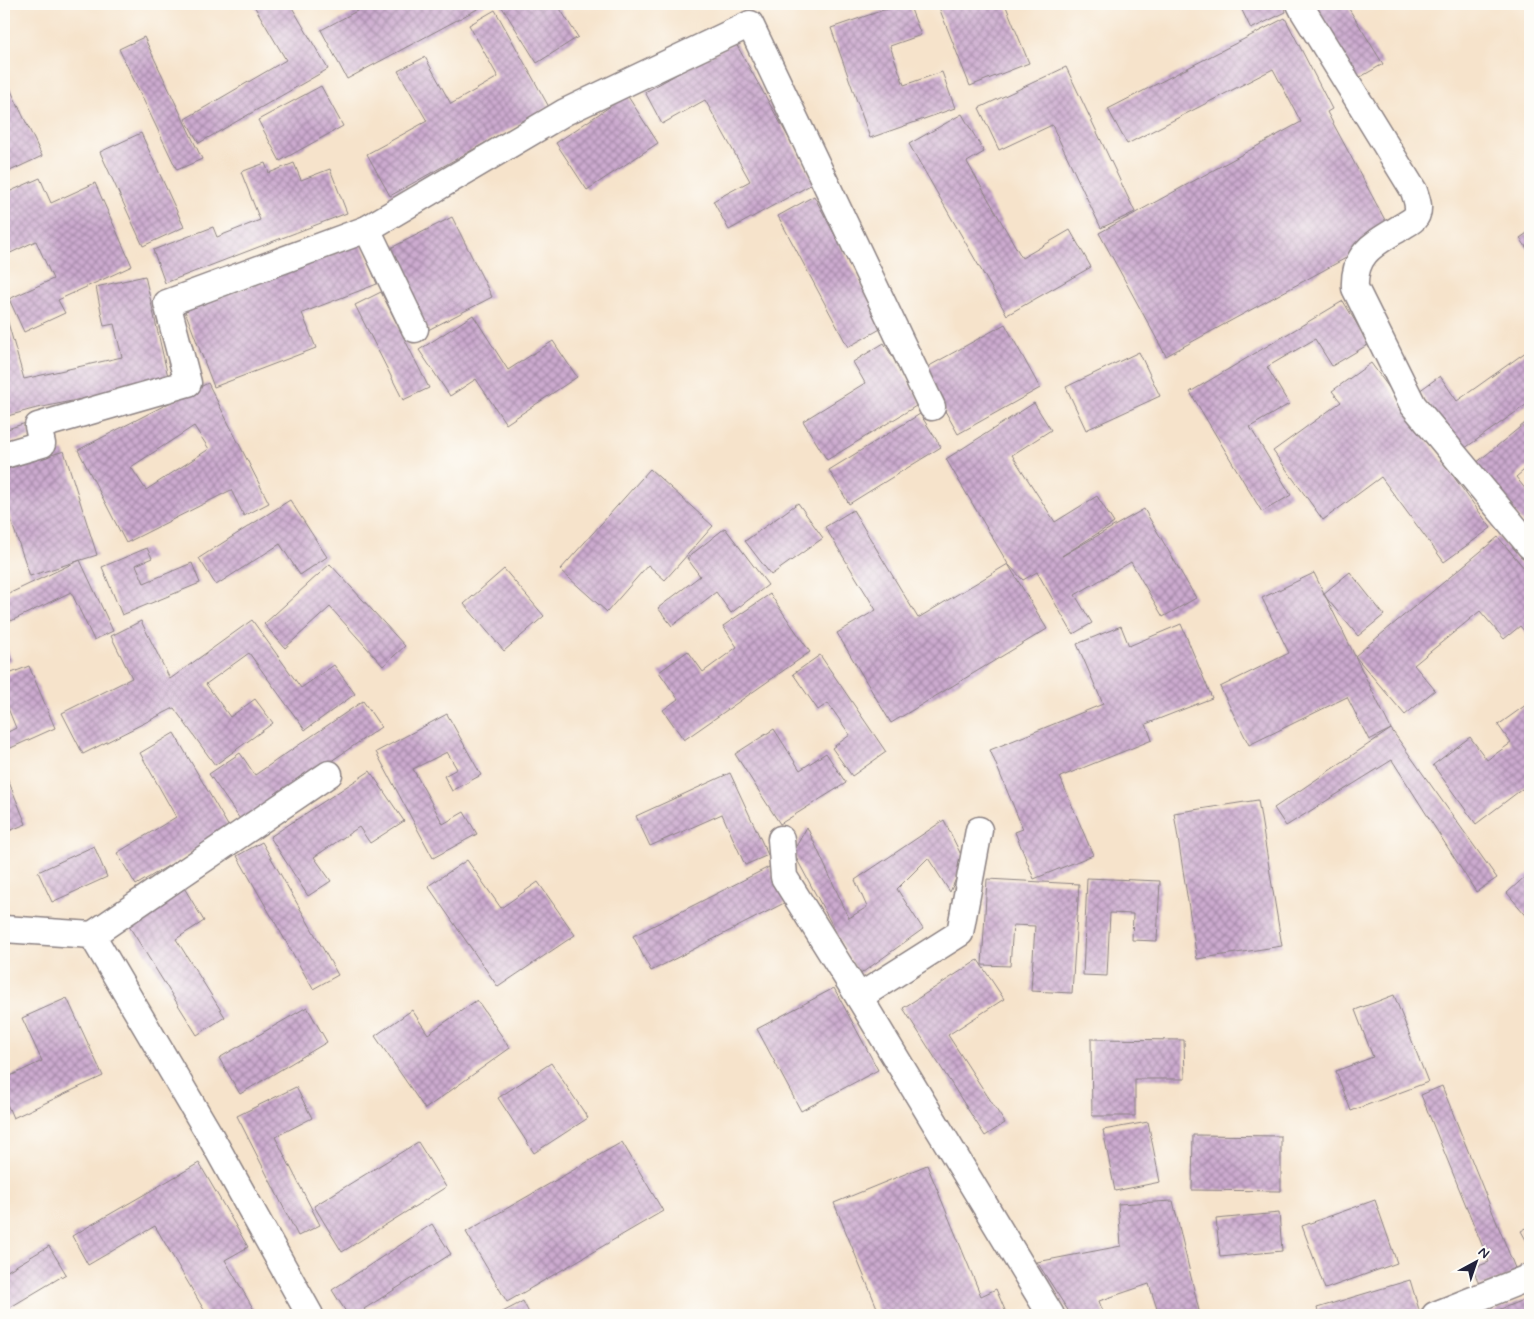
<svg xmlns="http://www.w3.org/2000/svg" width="1534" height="1319" font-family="Mynerve,sans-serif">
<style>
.building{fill:url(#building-cross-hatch);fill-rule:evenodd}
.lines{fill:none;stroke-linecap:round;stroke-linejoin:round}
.street-casing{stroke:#8c8283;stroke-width:29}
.street{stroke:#fff;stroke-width:26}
</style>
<defs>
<pattern id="building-cross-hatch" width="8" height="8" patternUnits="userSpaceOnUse" patternTransform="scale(1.25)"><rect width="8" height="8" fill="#ccaacf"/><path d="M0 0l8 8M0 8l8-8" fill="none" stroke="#a58aa9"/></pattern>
</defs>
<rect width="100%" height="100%" fill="#fdfcf7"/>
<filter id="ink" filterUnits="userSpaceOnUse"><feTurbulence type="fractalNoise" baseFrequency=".02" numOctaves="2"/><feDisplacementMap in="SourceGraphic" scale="10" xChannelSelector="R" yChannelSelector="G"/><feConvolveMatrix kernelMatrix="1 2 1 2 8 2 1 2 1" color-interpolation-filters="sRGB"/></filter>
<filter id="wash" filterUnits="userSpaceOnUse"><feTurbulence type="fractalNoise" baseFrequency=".0096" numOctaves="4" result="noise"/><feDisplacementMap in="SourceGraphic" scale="20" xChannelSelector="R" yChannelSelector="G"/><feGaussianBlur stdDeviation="1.12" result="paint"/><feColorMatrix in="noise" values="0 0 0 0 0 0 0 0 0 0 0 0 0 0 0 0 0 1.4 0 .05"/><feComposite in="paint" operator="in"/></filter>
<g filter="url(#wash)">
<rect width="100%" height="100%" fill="#f6e3cb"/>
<g id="blocks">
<g class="building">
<path d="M253 4H290L328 69 199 143 185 119 286 60Z"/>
<path d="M370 4H484L485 5 347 79 321 30Z"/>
<path d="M500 4H557L578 37 537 63Z"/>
<path d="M901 4H909L921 35 890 46 904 85 942 72 955 108 870 138 831 28Z"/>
<path d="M941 4H1005L1029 63 970 86 938 5Z"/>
<path d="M1239 4H1282L1286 12 1251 29Z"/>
<path d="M1309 4H1346L1383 64 1355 80Z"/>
<path d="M495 10 549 107 390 196 367 154 427 121 398 71 425 57 451 104 498 77 469 25Z"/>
<path d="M1285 18 1332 109 1327 112 1392 233 1166 356 1099 233 1301 122 1273 69 1127 144 1108 109Z"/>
<path d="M144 37 202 159 177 170 119 49Z"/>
<path d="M735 42 814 183 729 230 713 201 750 181 705 100 662 124 645 92Z"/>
<path d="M1066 67 1135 212 1101 228 1052 125 999 150 979 108Z"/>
<path d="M4 76 42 156 10 171 4 159Z"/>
<path d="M321 86 343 126 280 161 258 120Z"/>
<path d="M627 95 658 143 587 190 556 143Z"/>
<path d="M962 114 984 152 967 162 1022 258 1070 230 1091 267 1007 315 909 144Z"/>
<path d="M141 133 184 227 143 246 100 152Z"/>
<path d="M265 163 269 173 294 163 301 180 330 169 347 213 165 283 153 250 213 227 217 237 260 220 241 172Z"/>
<path d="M40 178 51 203 95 183 132 266 58 300 65 313 24 332 9 299 53 279 36 241 4 256V194Z"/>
<path d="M814 196 884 327 848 347 778 216Z"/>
<path d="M452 217 492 297 428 330 387 250Z"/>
<path d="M1530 231V253L1520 238Z"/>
<path d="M361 243 377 284 302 313 316 348 214 387 185 311Z"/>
<path d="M145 276 169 381 33 409 4 417V320L7 319 24 379 122 357 114 324 104 326 96 287Z"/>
<path d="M381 292 429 388 403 400 355 305Z"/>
<path d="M1343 301 1369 344 1332 366 1315 339 1267 367 1289 404 1250 427 1291 495 1262 512 1190 392Z"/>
<path d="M473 315 508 370 553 341 577 377 506 424 476 379 450 396 419 350Z"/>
<path d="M1005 324 1040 388 958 434 922 370Z"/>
<path d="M884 343 921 403 827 460 803 421 865 383 853 362Z"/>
<path d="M1530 349V402L1461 451 1419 391 1440 376 1457 401Z"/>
<path d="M1139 352 1160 396 1086 430 1066 387Z"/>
<path d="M1371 363 1491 528 1444 562 1381 477 1323 520 1273 451 1341 402 1332 391Z"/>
<path d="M208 383 269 503 244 516 231 490 126 543 78 450ZM194 426 209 449 146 490 131 467Z"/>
<path d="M1034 403 1051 430 1012 455 1055 522 1097 496 1114 523 1062 556 1144 509 1196 598 1163 617 1131 562 1075 595 1092 623 1073 634 1037 572 1023 580 1008 564 946 459Z"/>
<path d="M920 414 941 447 849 504 829 470Z"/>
<path d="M1530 419V465L1516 477 1530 495V531L1475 464Z"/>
<path d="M26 423 30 437 4 444V430Z"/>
<path d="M64 451 97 555 30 576 4 500V470Z"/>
<path d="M650 469 713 526 665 580 648 565 607 612 560 570Z"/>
<path d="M290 500 327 557 300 575 280 544 216 585 199 558Z"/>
<path d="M798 503 823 538 771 575 745 541Z"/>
<path d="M853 510 918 618 1008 564 1047 629 891 723 837 633 876 610 825 527Z"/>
<path d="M725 528 768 585 731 613 716 592 672 626 658 608 700 576 687 558Z"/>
<path d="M1498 537 1530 575V638L1520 626 1504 639 1480 611 1414 665 1435 690 1405 715 1355 656Z"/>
<path d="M147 548 152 558 136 565 144 583 192 563 200 583 122 615 102 567Z"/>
<path d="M80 560 113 631 94 640 71 592 11 621 4 605V596Z"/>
<path d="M330 564 405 646 383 666 330 607 285 648 264 624Z"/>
<path d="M504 569 544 616 504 651 464 604Z"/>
<path d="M1350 572 1384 615 1358 636 1323 594Z"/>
<path d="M1314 573 1391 729 1497 878 1476 892 1392 760 1286 826 1274 808 1391 729 1369 740 1347 697 1249 745 1220 687 1289 653 1262 598Z"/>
<path d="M770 594 810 652 684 740 663 710 678 699 659 672 688 651 703 672 737 647 723 626Z"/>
<path d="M252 620 301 688 334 665 355 694 305 730 249 653 206 684 230 717 255 699 273 723 215 765 174 708 83 754 62 713 132 678 111 636 141 621 170 679Z"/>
<path d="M1181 624 1212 698 1146 724 1152 740 1060 777 1093 855 1034 879 1015 832 1023 829 990 750 1103 704 1077 644 1121 626 1129 646Z"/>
<path d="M4 642 12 660 4 663Z"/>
<path d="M820 655 886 752 852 776 832 748 850 735 828 703 818 710 793 674Z"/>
<path d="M29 666 55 728 4 751V734L16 728 5 701 4 702V676Z"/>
<path d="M363 701 381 727 242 822 209 774 240 753 255 775Z"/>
<path d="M1530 702V783L1476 824 1433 765 1470 737 1487 760 1511 743 1498 725Z"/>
<path d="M447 714 481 775 452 791 444 776 457 769 447 752 413 769 443 824 464 812 477 834 433 858 376 752Z"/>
<path d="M774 729 800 770 826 753 846 783 780 824 735 754Z"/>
<path d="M174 733 230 829 136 885 117 853 176 817 140 753Z"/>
<path d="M4 770 26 824 4 833Z"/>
<path d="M370 771 404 821 370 843 359 827 314 857 331 881 308 896 270 837Z"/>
<path d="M730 773 768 855 745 865 722 814 650 846 636 816Z"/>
<path d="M1258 800 1282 946 1197 959 1174 813Z"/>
<path d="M944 820 964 861 950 892 928 858 897 889 923 929 859 975 793 852 807 827 849 918 867 907 855 880Z"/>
<path d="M262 842 338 975 313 989 237 856Z"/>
<path d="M94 846 107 877 52 902 38 872Z"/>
<path d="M467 860 501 908 538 882 575 935 498 987 428 886Z"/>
<path d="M769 867 786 902 651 971 633 936Z"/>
<path d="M1530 872V920L1507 893Z"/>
<path d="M1087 878 1160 881 1157 941 1132 940 1133 914 1110 913 1107 976 1083 975Z"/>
<path d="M987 879 1079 884 1072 993 1031 991 1035 926 1013 925 1010 966 982 965Z"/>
<path d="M183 886 204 921 176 939 225 1017 197 1035 127 923Z"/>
<path d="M978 960 1004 999 948 1035 1005 1123 985 1136 903 1008Z"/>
<path d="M834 988 878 1070 801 1111 757 1029Z"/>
<path d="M1394 995 1428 1082 1351 1111 1336 1071 1373 1057 1355 1010Z"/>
<path d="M67 998 103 1076 13 1118 4 1097V1079L42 1061 22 1018Z"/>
<path d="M477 1000 510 1048 425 1109 375 1036 412 1010 428 1034Z"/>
<path d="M307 1007 327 1042 240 1094 219 1058Z"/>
<path d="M1091 1039 1184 1040 1185 1079H1135V1116H1092Z"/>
<path d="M551 1063 588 1118 534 1153 498 1098Z"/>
<path d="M1442 1086 1517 1273 1480 1287 1473 1268 1489 1262 1421 1095Z"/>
<path d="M296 1087 312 1118 275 1137 320 1225 298 1236 237 1116Z"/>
<path d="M1148 1122 1160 1182 1115 1191 1103 1130Z"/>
<path d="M1193 1135 1281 1136V1191L1192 1190Z"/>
<path d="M418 1142 446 1187 342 1252 314 1206Z"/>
<path d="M622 1142 663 1211 507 1302 466 1232Z"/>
<path d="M199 1163 248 1247 225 1260 257 1315H207L155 1226 88 1265 72 1236Z"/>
<path d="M927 1165 981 1296 996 1289 1007 1315H880L834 1203Z"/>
<path d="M1375 1200 1397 1263 1325 1289 1302 1226Z"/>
<path d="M1173 1201 1200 1315H1159L1149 1284 1099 1301 1104 1315H1071L1037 1262 1121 1246 1118 1204Z"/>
<path d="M1279 1213 1282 1251 1220 1257 1216 1219Z"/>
<path d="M432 1224 451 1254 364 1309 368 1315H348L332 1290Z"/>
<path d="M1530 1226V1247L1521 1231Z"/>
<path d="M49 1246 66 1274 4 1311 7 1315H4V1273Z"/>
<path d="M1410 1280 1420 1313 1412 1315H1319L1317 1308Z"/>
<path d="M1530 1297V1315H1486Z"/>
<path d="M523 1301 530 1315H497L518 1304Z"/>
</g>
</g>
</g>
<g filter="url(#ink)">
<use href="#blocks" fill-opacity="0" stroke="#8c8283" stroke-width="1"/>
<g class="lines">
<defs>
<g id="street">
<path d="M1300 4 1304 12 1414 191C1416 198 1420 206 1417 214 1416 219 1408 223 1403 226 1376 243 1353 252 1355 288L1413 405 1530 546"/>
<path d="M367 229 415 329"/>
<path d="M4 455 42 444 38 426 188 383 167 303 367 229 565 112 750 24 932 407"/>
<path d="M781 839 784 877 859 997 1051 1315"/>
<path d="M4 929 92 935 208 1132 310 1315"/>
<path d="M92 935 329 774"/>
<path d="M859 997 960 933 979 830"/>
<path d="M1435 1315 1530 1277"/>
</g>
</defs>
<use href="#street" class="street-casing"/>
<use href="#street" class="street"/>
</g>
</g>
<rect width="1534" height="1319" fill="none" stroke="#fdfcf7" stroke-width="20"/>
<g transform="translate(1476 1262) rotate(40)" stroke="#fdfcf7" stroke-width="4" paint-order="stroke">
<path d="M0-4L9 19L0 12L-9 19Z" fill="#22223b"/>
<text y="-8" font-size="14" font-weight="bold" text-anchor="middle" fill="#22223b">N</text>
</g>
</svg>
